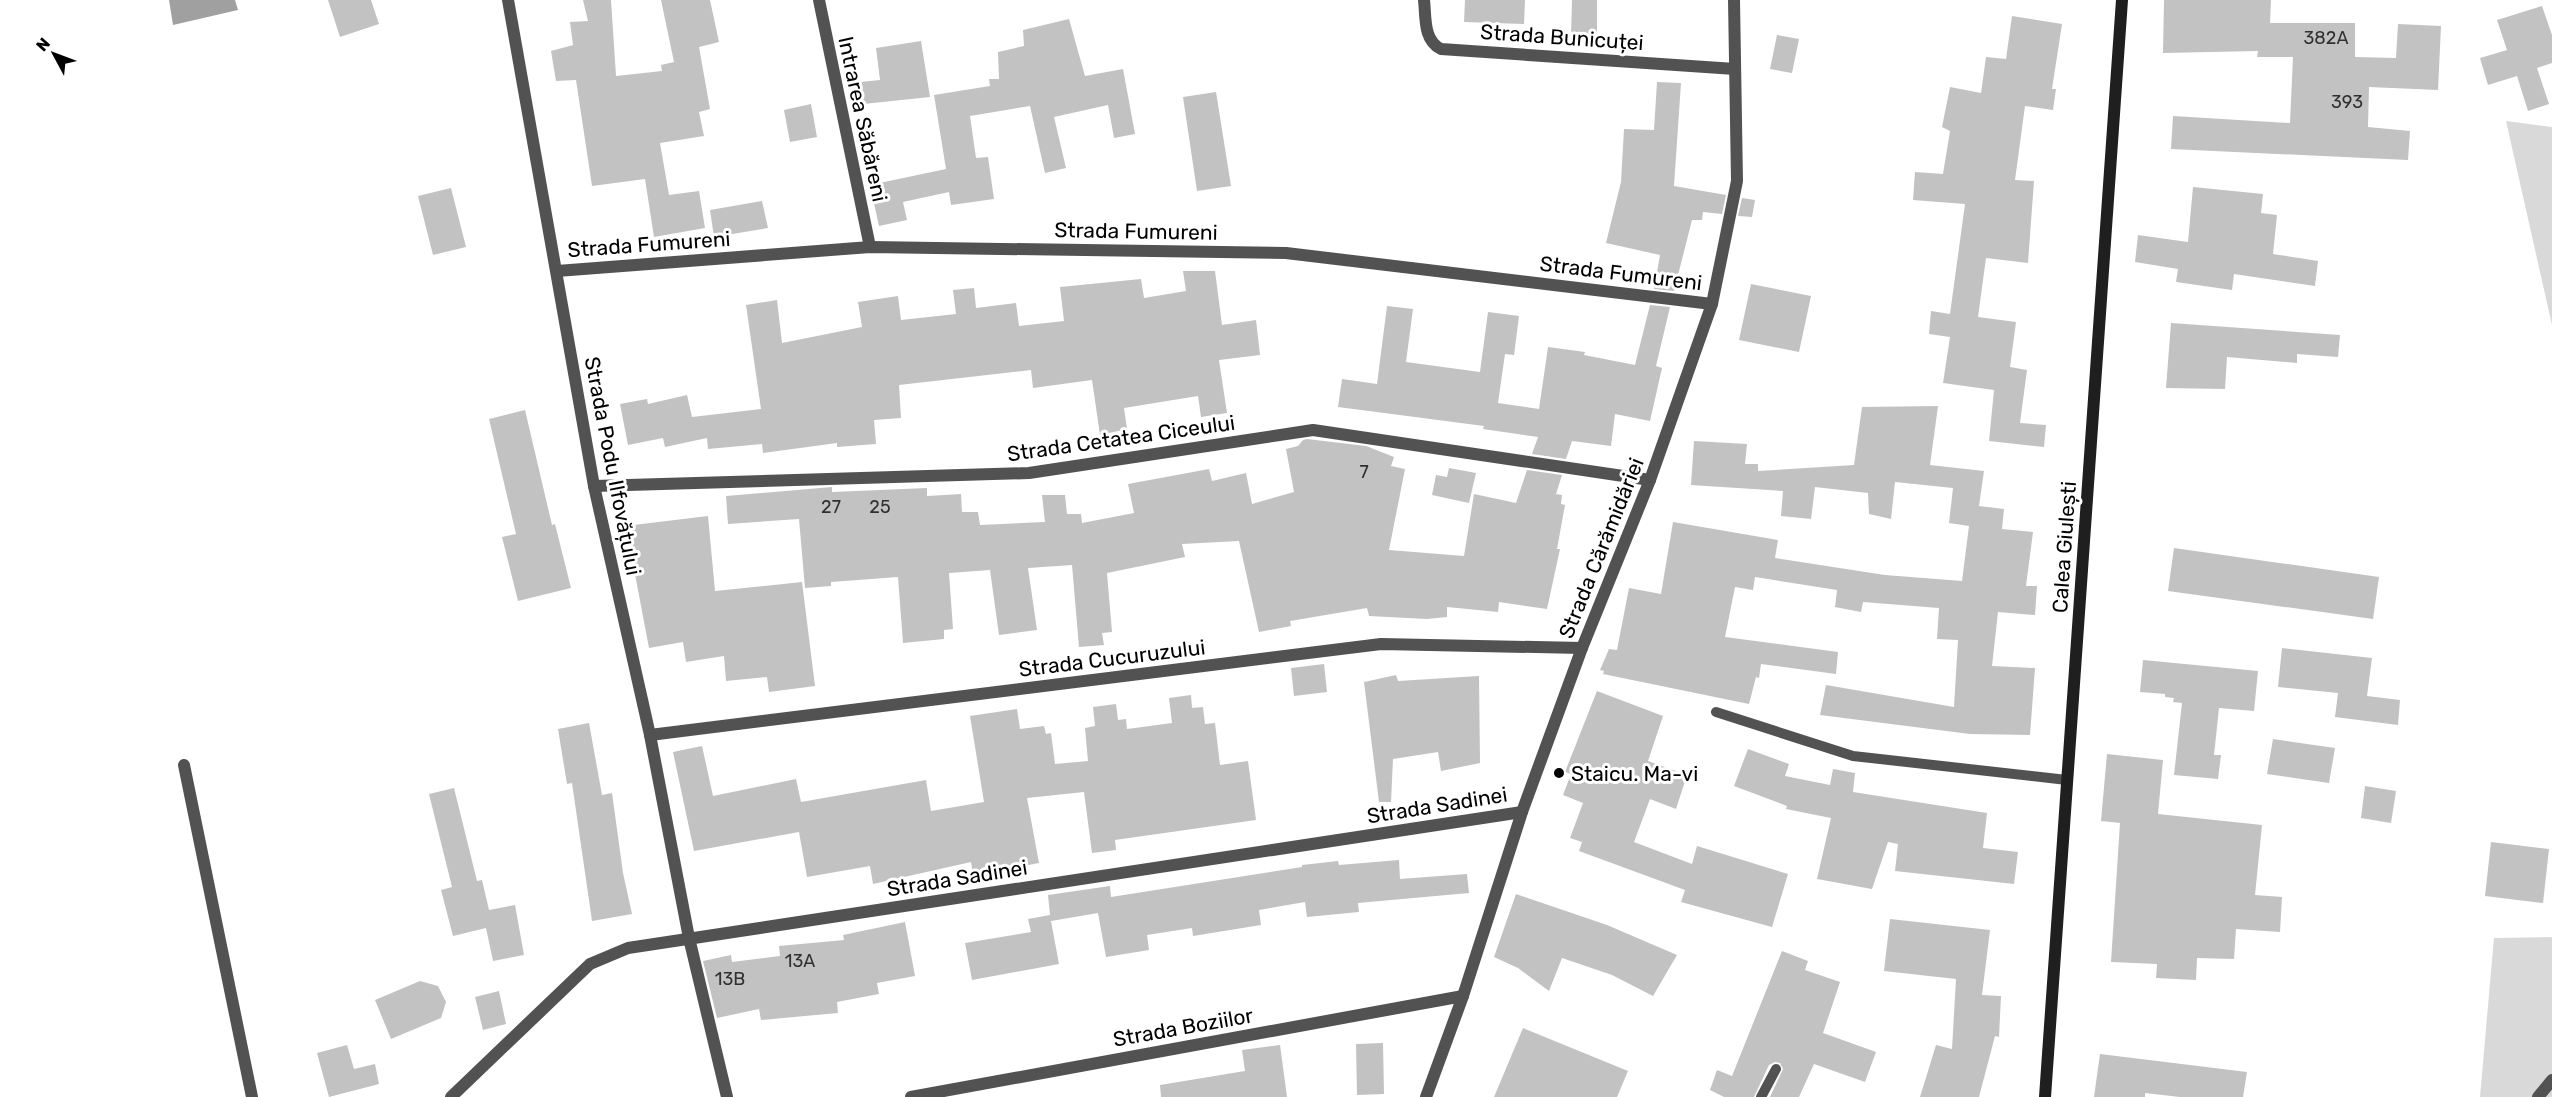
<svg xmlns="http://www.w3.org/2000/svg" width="2552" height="1097" font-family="Rubik,sans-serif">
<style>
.green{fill:#d9d9d9}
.water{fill:#a0a0a0}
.building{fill:#c2c2c2}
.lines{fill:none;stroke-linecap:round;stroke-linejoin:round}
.lane{stroke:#525252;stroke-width:10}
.street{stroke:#525252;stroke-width:12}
.secondary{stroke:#1f1f1f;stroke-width:12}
.poi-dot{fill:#000;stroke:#fff;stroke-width:2}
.labels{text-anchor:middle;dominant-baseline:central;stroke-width:6;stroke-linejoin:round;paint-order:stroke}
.number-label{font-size:18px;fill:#303030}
.street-label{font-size:21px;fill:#000;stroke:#fff}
.poi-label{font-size:21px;fill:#000;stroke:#fff;text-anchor:start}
</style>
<rect width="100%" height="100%" fill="#fff"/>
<g class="green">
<path d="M2506 121 2552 127V325Z"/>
<path d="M2552 937V1097H2480L2494 938Z"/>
</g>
<path class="water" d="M169 0H235L238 10 173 25Z"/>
<g class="building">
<path d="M328 0H371L379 24 340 37Z"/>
<path d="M583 0H611L616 76 662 71 661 65 674 62 661 0H710L719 42 699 47 710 109 699 112 704 136 660 143 669 195 699 191 705 228 654 237 645 179 592 186 576 80 556 81 551 51 573 45 570 22 588 21Z"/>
<path d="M1465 0H1525L1524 24 1464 22Z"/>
<path d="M1572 0H1597V37H1571Z"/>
<path d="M2164 0H2271L2270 23H2355V57L2396 58 2398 24 2441 26 2438 90 2369 87 2368 127 2410 131 2408 160 2171 149 2173 116 2290 123 2293 57H2257L2258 51 2163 53Z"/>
<path d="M2542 6 2552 35V63L2537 68 2549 104 2528 111 2517 76 2488 85 2480 58 2507 50 2497 20Z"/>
<path d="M2012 16 2062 24 2052 89H2056L2053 110 2025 106 2015 180 2034 181 2028 263 1986 258 1978 317 2016 322 2010 367 2027 370 2020 423 2046 425 2044 447 1989 441 1994 390 1943 383 1950 337 1929 334 1931 311 1950 314 1965 204 1913 200 1915 172 1943 174 1950 131 1942 127 1950 87 1981 93 1986 57 2006 59Z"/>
<path d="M1069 19 1085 76 1123 69 1135 134 1114 138 1108 105 1054 117 1066 168 1045 173 1030 106 970 116 976 158 988 157 994 199 951 205 949 192 903 202 907 220 879 226 870 185 946 169 934 95 990 86 989 79H999L998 52 1024 46 1023 30Z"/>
<path d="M1777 35 1799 39 1792 73 1770 69Z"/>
<path d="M921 41 930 97 854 105 851 83 880 80 876 48Z"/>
<path d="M1657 82 1681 83 1674 186 1726 195 1722 214 1703 212 1702 220H1692L1674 291 1654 289 1660 255 1606 243 1621 182 1624 129 1654 130Z"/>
<path d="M1216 92 1231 186 1197 191 1183 97Z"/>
<path d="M811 104 817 137 790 142 784 110Z"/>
<path d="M2193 187 2263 194 2261 213 2277 215 2273 254 2318 261 2315 286 2234 274 2232 290 2176 282 2178 269 2135 262 2138 235 2188 242Z"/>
<path d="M451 188 466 247 433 255 418 196Z"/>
<path d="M1742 198 1755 200 1752 217 1738 216Z"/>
<path d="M762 201 768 228 714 237 710 210Z"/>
<path d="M1183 271H1215L1222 325 1256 320 1260 355 1219 360 1227 413 1201 417 1198 396 1124 408 1127 429 1100 435 1092 380 1033 388 1031 370 899 385 901 418 874 420 876 444 837 447V443L763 453 762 444 708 449 707 438 665 447 663 438 628 445 620 404 647 399 648 404 687 395 692 417 761 409 746 305 777 300 782 343 862 327 858 302 898 296 901 320 956 314 953 290 974 288 976 308 1016 303 1019 326 1064 321 1060 287 1141 279 1144 298 1186 291Z"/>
<path d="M1751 284 1811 296 1799 352 1739 340Z"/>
<path d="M1650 305 1670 307 1656 366 1662 368 1650 421 1615 414 1611 446 1572 441 1566 459 1532 454 1538 437 1483 429 1484 426 1338 407 1342 379 1377 384 1387 306 1413 309 1406 362 1480 372 1488 312 1519 316 1514 355 1505 354 1498 403 1539 409 1548 347 1585 352 1584 355 1635 365Z"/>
<path d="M2171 323 2340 335 2338 357 2297 354V363L2227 357 2225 389 2166 388Z"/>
<path d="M1938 406 1930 465 1984 471 1979 506 2004 509 2002 529 2033 532 2026 586H2037L2035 615 1998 612 1992 666 2035 668 2030 735 1970 734 1820 715 1826 685 1954 707 1958 640 1937 639 1939 608 1863 602 1861 612 1835 607 1837 590 1755 577 1753 590 1735 587 1725 637 1838 652 1836 674 1761 664 1759 678 1756 677 1749 704 1603 674 1604 671 1600 670 1609 649 1617 650 1629 588 1661 594 1673 522 1778 540 1775 558 1885 575 1962 581 1969 526 1949 523 1953 488 1895 482 1891 519 1869 514 1868 493 1815 487 1811 519 1781 516 1783 491 1691 485 1694 441 1747 444 1745 464H1758V471L1854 465 1862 407Z"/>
<path d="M525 410 552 525 555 524 571 588 518 601 502 537 516 534 489 419Z"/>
<path d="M1307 439 1366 446 1394 457 1391 466 1405 469 1389 550 1464 556 1474 494 1516 503 1527 470 1562 475 1556 494 1562 495 1561 504 1565 505 1557 549H1560L1547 609 1499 602 1498 612 1447 607V617L1427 619 1369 616 1367 608 1290 621 1291 626 1259 632 1239 541 1182 544 1185 557 1107 573 1112 632 1102 633 1104 645 1079 647 1072 565 1028 568 1037 630 999 635 990 570 949 573 953 629 944 630V639L903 643 898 577 831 582V586L805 588 799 519 728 524 726 496 832 487V492L927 488V496L961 494 962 512H978L980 525 1045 522 1042 495H1065L1067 514H1081L1082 523 1134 513 1128 484 1209 469 1212 481 1246 473 1252 504 1294 492 1286 449 1298 446 1303 440Z"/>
<path d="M1449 468 1476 473 1469 503 1432 495 1436 475 1447 477Z"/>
<path d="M708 516 715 591 802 582 815 686 769 692 767 677 726 681 724 656 686 662 683 642 649 648 634 569 623 570 617 527Z"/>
<path d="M2174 548 2379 577 2373 619 2168 591Z"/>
<path d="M2282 648 2372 658 2367 696 2400 700 2398 725 2335 717 2338 693 2278 687Z"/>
<path d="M2143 660 2258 671 2254 711 2219 708 2214 755H2221L2218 779 2174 775 2182 703 2173 702 2174 698 2165 697V694L2140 692Z"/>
<path d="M1324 664 1327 692 1294 696 1291 668Z"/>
<path d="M1396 675 1398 681 1479 676 1480 763 1441 771 1438 752 1393 759 1391 802H1379L1364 682Z"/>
<path d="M1597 691 1663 716 1648 761 1687 775 1676 809 1650 799 1634 842 1692 864 1697 846 1788 874 1772 927 1681 902 1685 890 1579 851 1582 842 1570 838 1583 803 1563 795 1571 774 1565 772Z"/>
<path d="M1191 695 1192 708 1203 707 1205 724 1215 723 1220 765 1248 761 1256 820 1115 840 1116 850 1092 853 1084 792 1027 798 1039 863 973 876 971 862 873 884 870 866 807 877 799 832 694 851 673 752 702 746 713 796 796 779 801 802 926 780 931 811 984 802 970 716 1017 709 1020 729 1044 726 1046 734 1051 733 1055 764 1088 761 1085 728 1095 726 1093 707 1116 704 1118 720 1126 719 1127 729 1172 723 1169 698Z"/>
<path d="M589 723 602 795 612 793 623 873 632 914 592 921 572 783 567 784 558 729Z"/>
<path d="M2273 739 2335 748 2329 783 2267 774Z"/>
<path d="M1748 749 1789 764 1785 776 1830 785 1833 769 1855 773 1853 792 1987 813 1983 848 2018 852 2014 884 1895 871 1898 844 1888 842 1872 889 1817 879 1831 818 1786 809 1787 806 1734 786Z"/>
<path d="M2107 754 2163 760 2158 814 2262 825 2255 895 2282 897 2280 932 2236 929 2234 959 2197 958 2196 980 2156 978 2157 964 2111 962 2120 823 2101 821Z"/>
<path d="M2365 786 2396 791 2391 823 2361 818Z"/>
<path d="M454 788 477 881 482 880 489 910 515 905 524 955 493 961 486 928 453 936 441 890 452 887 429 794Z"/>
<path d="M2491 842 2549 849 2543 903 2485 896Z"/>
<path d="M1399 860 1400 879 1467 874 1469 893 1358 903 1359 912 1307 917 1305 902 1259 910 1261 925 1193 936 1192 928 1147 935 1149 950 1106 957 1098 913 1051 921 1059 964 972 980 965 943 1031 932 1028 919 1050 915 1048 895 1110 886 1111 897 1302 867V865L1338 861 1339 865Z"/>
<path d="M1516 894 1607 925 1677 955 1653 996 1612 975 1562 958 1549 991 1518 968 1494 957Z"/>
<path d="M1890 919 1990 930 1982 995 2001 996 1999 1037 1995 1036 1979 1097H1920L1936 1045 1952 1049 1956 979 1884 971Z"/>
<path d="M905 922 915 976 877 983 879 994 837 1002 838 1013 761 1020 759 1009 717 1018 703 961 731 955 732 962 780 956 779 946 844 940 843 935Z"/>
<path d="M1782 951 1808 961 1805 970 1840 982 1823 1033 1876 1052 1865 1082 1814 1064 1799 1097H1770L1783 1069 1780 1063 1775 1062 1769 1065 1754 1097H1724L1710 1090 1717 1070 1732 1076Z"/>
<path d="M420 981 438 986 446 1002 441 1018 391 1039 375 1000Z"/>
<path d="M499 991 506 1024 483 1030 475 997Z"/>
<path d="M1523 1028 1628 1071 1617 1097H1494Z"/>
<path d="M1383 1043 1384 1094 1357 1095 1356 1044Z"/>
<path d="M347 1045 354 1069 375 1064 379 1084 329 1097 317 1053Z"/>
<path d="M1280 1045 1287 1097H1161L1160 1085 1245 1071 1242 1050Z"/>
<path d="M2100 1054 2247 1072 2243 1097H2180L2145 1093V1097H2094Z"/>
</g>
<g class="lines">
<g class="lane">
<path d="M1716 712 1853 756 2067 780"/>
<path d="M1761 1097 1776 1069"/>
</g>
<g class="street">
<path d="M508 0 594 486 650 735 689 938 727 1097"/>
<path d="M819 0 870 247"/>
<path d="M1424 0C1426 17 1423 40 1441 49L1735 69"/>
<path d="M557 271 870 247 1286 253 1712 304"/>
<path d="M594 486 1029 473 1313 430 1650 480"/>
<path d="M650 735 1381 644 1582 648"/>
<path d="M184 765 252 1097"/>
<path d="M451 1097 590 964 628 948 1522 812"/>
<path d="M911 1097 1463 996"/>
<path d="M1426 1097 1463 996 1522 812 1582 648 1650 480 1712 304 1737 181 1734 0"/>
<path d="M2538 1097 2552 1080"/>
</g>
<path class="secondary" d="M2045 1097 2122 0"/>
</g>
<circle class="poi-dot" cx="1559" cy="773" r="6"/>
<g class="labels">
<g class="number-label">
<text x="2326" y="38">382A</text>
<text x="2347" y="102">393</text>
<text x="1364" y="472">7</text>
<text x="831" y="507">27</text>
<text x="880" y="507">25</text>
<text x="800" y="961">13A</text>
<text x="730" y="979">13B</text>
</g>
<g class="street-label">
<text transform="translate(1562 37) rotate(4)">Strada Bunicuței</text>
<text transform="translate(863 119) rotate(78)">Intrarea Săbăreni</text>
<text transform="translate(1136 231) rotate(1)">Strada Fumureni</text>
<text transform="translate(649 244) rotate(-4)">Strada Fumureni</text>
<text transform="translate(1621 273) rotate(7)">Strada Fumureni</text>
<text transform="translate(1121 438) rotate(-8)">Strada Cetatea Ciceului</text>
<text transform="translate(613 466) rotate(79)">Strada Podu Ilfovățului</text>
<text transform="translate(2064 547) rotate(-86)">Calea Giulești</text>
<text transform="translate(1601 548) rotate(-68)">Strada Cărămidăriei</text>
<text transform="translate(1112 658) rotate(-7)">Strada Cucuruzului</text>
<text transform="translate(1437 805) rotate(-9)">Strada Sadinei</text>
<text transform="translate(957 878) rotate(-9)">Strada Sadinei</text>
<text transform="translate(1183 1027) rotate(-10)">Strada Boziilor</text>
</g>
<g class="poi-label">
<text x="1571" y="773">Staicu. Ma-vi</text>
</g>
</g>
<g transform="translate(54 54) rotate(311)" stroke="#ffffff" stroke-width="4.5" paint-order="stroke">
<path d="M0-4.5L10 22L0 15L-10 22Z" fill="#000000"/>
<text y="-9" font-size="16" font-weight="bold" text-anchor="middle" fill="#000000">N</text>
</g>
</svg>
